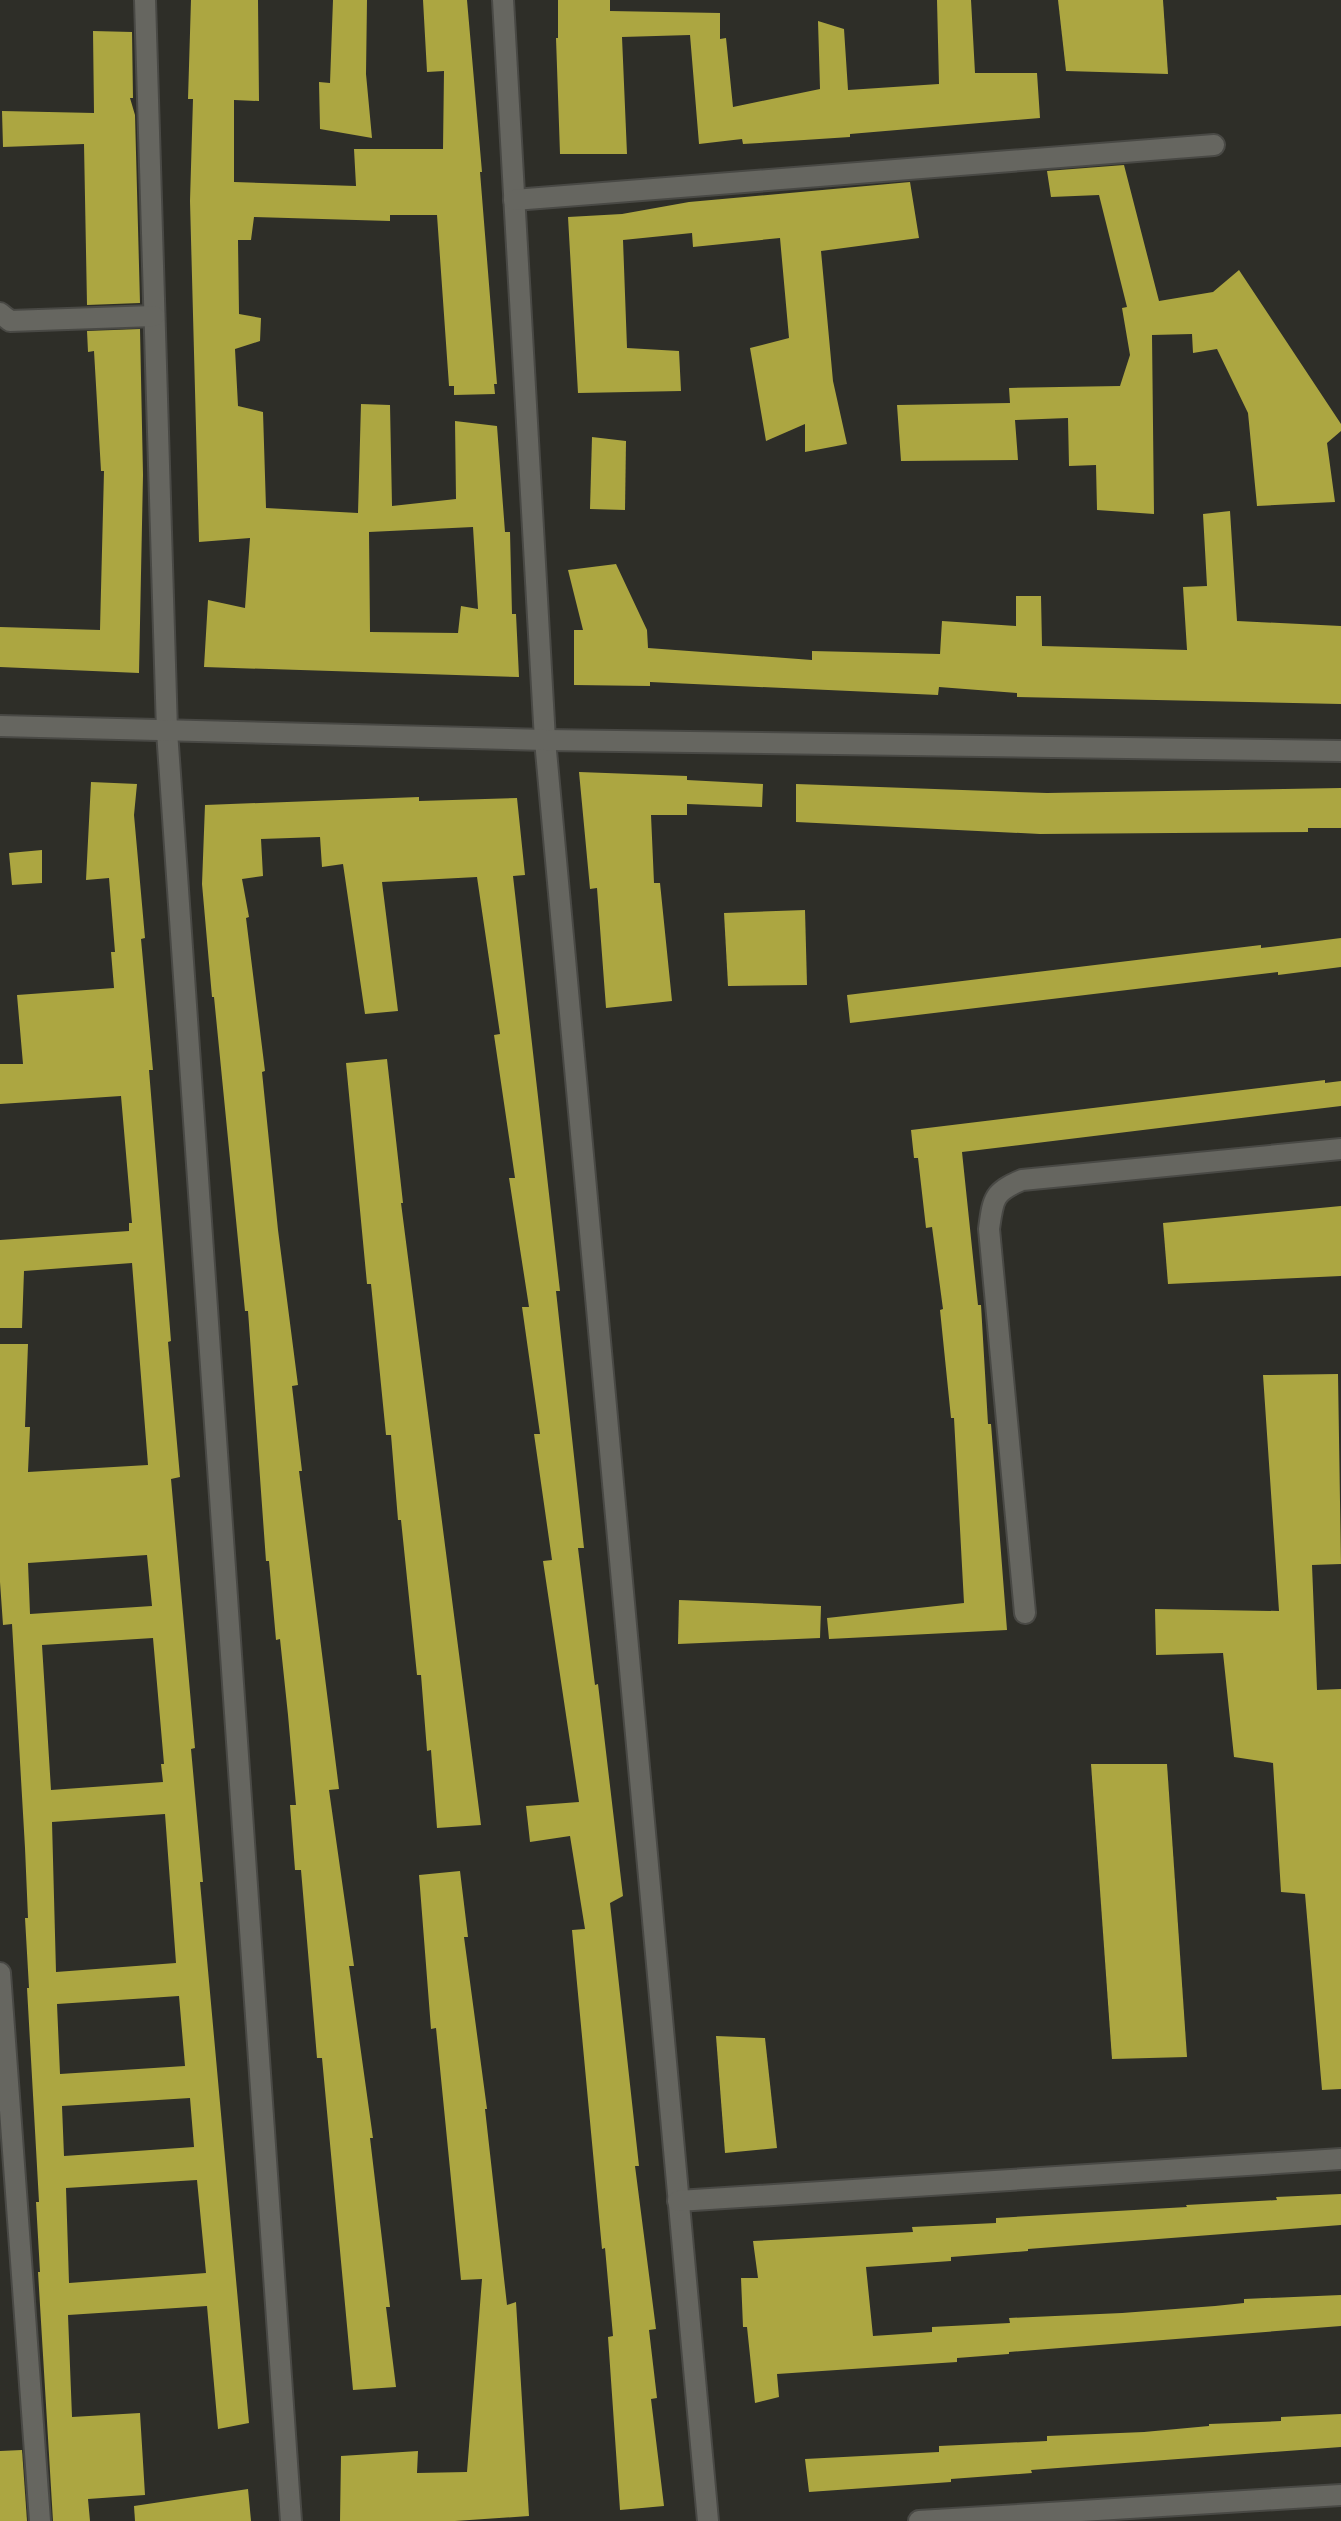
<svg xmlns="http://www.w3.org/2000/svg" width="1341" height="2521" font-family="Poppins,sans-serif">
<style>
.building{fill:#aca641;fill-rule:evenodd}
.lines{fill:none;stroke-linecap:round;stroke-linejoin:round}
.minor-casing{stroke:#494945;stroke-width:24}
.minor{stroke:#666660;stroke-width:20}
</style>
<rect width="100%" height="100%" fill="#2e2e28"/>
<g class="building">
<path d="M191 0H258L259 101 234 100V182L356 186 354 149H443L444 71 427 72 423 0H467L482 172H480L497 384H494L495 394 454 395V386H449L437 215H390V221L254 217 251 240H238L239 314 261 318 260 341 235 349 238 406 263 412 266 508 358 513 361 404 390 405 392 506 456 499 455 421 497 426 505 532H510L512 614H516L519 677 204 667 208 600 245 608 250 538 199 542 190 201 193 99H188ZM473 527 478 609 461 606 458 633 370 632 369 532Z"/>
<path d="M333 0H367L366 74 372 138 320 129 319 82 330 83Z"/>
<path d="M558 0H610V11L720 13V39L726 38 733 107 820 89 818 21 844 29 848 90 939 84 937 0H971L975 73H1037L1040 118 850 134V137L743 144 742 139 699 144 690 35 622 37 627 154H560L556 38H558Z"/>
<path d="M1058 0H1163L1168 74 1066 71Z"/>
<path d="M93 31 132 32 133 98H130L135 115 140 303 87 305 84 144 3 147 2 111 94 113Z"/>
<path d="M1124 165 1159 301 1213 292 1239 270 1341 424V431L1327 443 1335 502 1257 506 1248 413 1217 349 1193 353 1192 334 1152 335 1154 514 1097 510 1096 465 1069 466 1068 418 1015 420 1018 460 901 461 897 405 1010 403 1009 388 1120 386 1130 355 1122 308 1127 307 1099 195 1051 197 1047 171Z"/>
<path d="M910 182 919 238 821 251 833 381 847 444 805 452V424L766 441 750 348 789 338 780 238 693 247 692 233 623 240 627 348 679 351 681 391 578 393 568 217 622 214 689 202Z"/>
<path d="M140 329 143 475 139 673 0 667V627L100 630 104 471H101L94 351 88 352 87 331Z"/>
<path d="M592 437 626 441 625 510 590 509Z"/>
<path d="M1230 511 1237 621 1341 626V704L1017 697V693L939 687 938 695 650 682V686L574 685V630H583L568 570 616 564 647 630 648 648 812 660V651L940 654 942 621 1016 626V596H1041L1042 646 1187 650 1183 587 1207 586 1203 514Z"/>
<path d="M579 772 687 776V780L763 784 762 807 687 804V815H651L654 883H660L672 1001 606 1008 597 888 590 889Z"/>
<path d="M91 782 137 784 134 815 145 938 141 939 153 1070H149L171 1341 168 1342 180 1477 171 1479 195 1748 191 1749 203 1882H200L249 2423 218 2429 207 2306 68 2315 72 2417 140 2413 145 2495 88 2499 90 2521H53L38 2272H40L36 2202H39L27 1988H29L25 1918H28L25 1848 12 1624 3 1625 0 1582V1344H28L25 1427H30L28 1472 148 1465 132 1263 24 1271 22 1328H0V1240L129 1231V1223H132L121 1096 0 1104V1064H23L17 995 114 988 111 952H115L109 878 86 880ZM147 1555 152 1606 30 1614 28 1563ZM153 1638 164 1764H161L163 1782 51 1790 42 1645ZM165 1814 176 1963 56 1972 52 1822ZM179 1996 185 2066 60 2074 57 2004ZM190 2098 194 2147 64 2156 62 2106ZM197 2180 206 2273 69 2283 66 2188Z"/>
<path d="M796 784 1047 793 1341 788V828H1308V832L1040 834 796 822Z"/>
<path d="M419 797V801L517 798 525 875 513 876 560 1291H556L584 1548H578L595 1685 598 1684 623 1896 610 1903 639 2166H635L656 2329 649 2330 657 2398 651 2399 664 2506 620 2510 608 2337 613 2336 605 2248 602 2249 572 1930 585 1929 570 1836 530 1842 526 1806 579 1802 543 1561 552 1560 534 1434H540L522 1307H529L509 1178H515L494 1035 500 1034 477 877 382 882 398 1011 365 1014 343 864 322 867 320 837 261 839 263 876 242 879 249 917 246 918 265 1071 262 1072 278 1230 298 1385 292 1386 302 1471H299L339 1789 329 1790 354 1966H349L373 2138H370L390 2307H386L396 2387 353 2390 322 2058H317L301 1870H295L290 1805H296L288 1715 280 1639 276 1640 269 1561H266L248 1311H245L214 997H212L202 884 205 805Z"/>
<path d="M42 850V883L12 885 9 853Z"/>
<path d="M805 910 807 985 728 986 724 913Z"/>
<path d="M1341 938V967L1278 975V972L850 1023 847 995 1261 945V948Z"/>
<path d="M387 1059 403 1203H401L481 1825 437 1828 431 1750 427 1751 421 1675H417L401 1520H398L391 1435H386L371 1284H367L346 1063Z"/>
<path d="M1325 1080V1083L1341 1081V1106L962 1152 978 1305H981L988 1424H991L1007 1630 829 1639 827 1618 964 1603 954 1418H951L940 1310 943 1309 932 1227 926 1228 918 1158H914L911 1130Z"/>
<path d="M1341 1206V1276L1168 1284 1163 1223Z"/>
<path d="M1338 1374 1341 1564 1312 1565 1317 1690 1341 1689V2089L1322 2090 1305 1894 1281 1892 1273 1763 1234 1757 1223 1653 1156 1655 1155 1609 1279 1611 1263 1375Z"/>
<path d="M679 1600 821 1606 820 1638 678 1644Z"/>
<path d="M1091 1764H1167L1187 2057 1112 2059Z"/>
<path d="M460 1871 468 1937H464L487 2109H485L507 2305 516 2302 529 2516 455 2521H340L341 2456 418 2451 417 2473 467 2472 482 2279 461 2280 436 2028 431 2029 419 1875Z"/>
<path d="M716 2036 765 2038 777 2148 725 2153Z"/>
<path d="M1341 2194V2225L1028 2249V2251L951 2257V2261L866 2267 873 2336 932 2332V2327L1010 2323 1009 2318 1122 2313 1215 2306 1244 2303V2299L1341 2295V2326L1009 2352V2354L957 2358V2362L777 2374 779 2397 755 2403 747 2327H743L741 2278H758L753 2241 913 2232 912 2227 996 2223V2218L1187 2207 1186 2205 1277 2200 1276 2197Z"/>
<path d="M1341 2414V2447L1031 2470 1032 2473 951 2479V2482L809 2492 805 2459 939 2452V2446L1047 2441V2436L1144 2432 1209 2426V2424L1281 2421V2417Z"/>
<path d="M22 2450 27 2521H0V2451Z"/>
<path d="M248 2489 251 2521H135L134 2506Z"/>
</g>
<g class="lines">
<defs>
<g id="minor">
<path d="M145 0 167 731 291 2521"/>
<path d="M503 0 545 740 708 2521"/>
<path d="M514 200 1214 145"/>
<path d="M0 313 10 321 154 316"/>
<path d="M0 726 545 740 1341 751"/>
<path d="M1025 1613 989 1229C993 1199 993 1192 1022 1180L1341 1149"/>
<path d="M0 1973 40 2521"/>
<path d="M678 2201 1341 2159"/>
<path d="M919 2521 1341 2495"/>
</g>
</defs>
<use href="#minor" class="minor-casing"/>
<use href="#minor" class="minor"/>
</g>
</svg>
